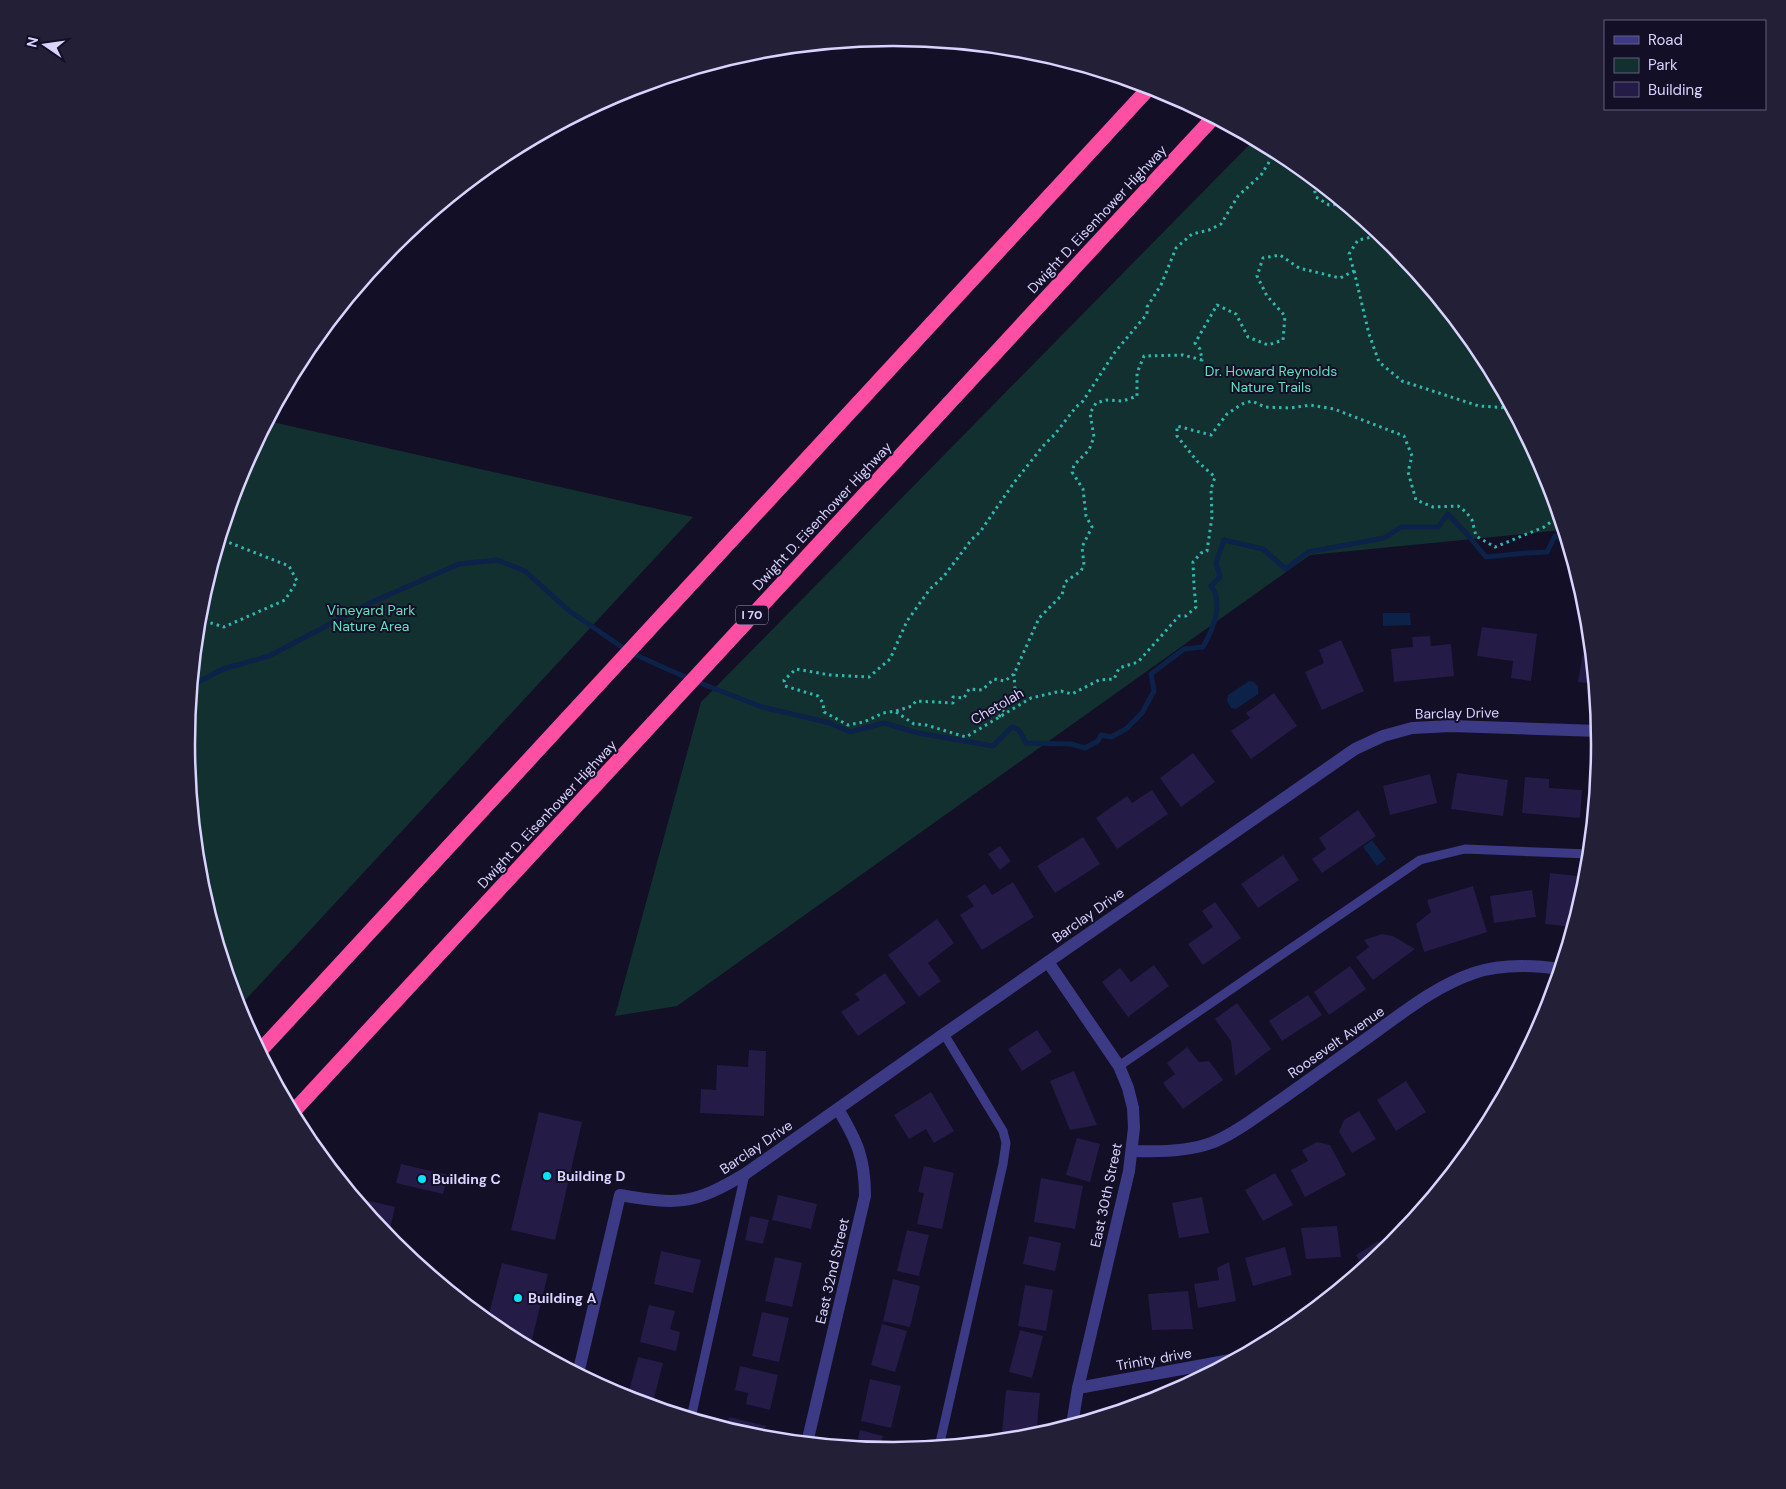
<svg xmlns="http://www.w3.org/2000/svg" width="1786" height="1489" font-family="'DM Sans',sans-serif">
<style>
.green{fill:#12302f}
.water{fill:#0c2248}
.lines{fill:none;stroke-linecap:round;stroke-linejoin:round}
.stream{stroke:#0c2248;stroke-width:5}
.building{fill:#241b47}
.path{stroke:#2fb8b0;stroke-width:3;stroke-dasharray:2.5 4;stroke-linecap:butt}
.service{stroke:#3d3a85;stroke-width:9}
.minor{stroke:#3d3a85;stroke-width:12}
.motorway{stroke:#ff4fa3;stroke-width:15}
.poi-dot{fill:#00e5ff;stroke:#130f26;stroke-width:2}
.labels{text-anchor:middle;dominant-baseline:central;stroke-width:4;stroke-linejoin:round;paint-order:stroke}
.shield{fill:#130f26;stroke:#9e99be;stroke-width:1}
.shield-label{font-size:12px;font-weight:bold;fill:#d9d4ff}
.street-label{font-size:14px;fill:#d9d4ff;stroke:#130f26}
.park-label{font-size:14px;fill:#5fe0c0;stroke:#130f26}
.poi-label{font-size:14px;font-weight:bold;fill:#d9d4ff;stroke:#130f26;text-anchor:start}
.rim{fill:none;stroke:#d9d4ff;stroke-width:2.5}
</style>
<rect width="100%" height="100%" fill="#130f26"/>
<g class="green">
<path d="M1254 140 1286 157 1393 245 1481 352 1546 474 1563 530 1310 555 677 1006 615 1016 701 702Z"/>
<path d="M268 421 693 517 238 1008 200 882 186 744 200 606 240 474Z"/>
</g>
<g class="water">
<path d="M1383 613H1410L1411 625 1383 626Z"/>
<path d="M1249 681 1254 682 1258 686V694L1236 709 1231 708 1227 701 1228 695Z"/>
<path d="M1372 840 1386 859 1377 866 1363 847Z"/>
</g>
<g class="lines">
<path class="stream" d="M192 685 223 669 269 656 370 603 459 564 497 560 525 571 568 610 629 652 692 680 762 707 830 723 850 732 884 723 918 733 993 746 1012 727 1019 730 1026 743 1071 744 1085 748 1098 741 1101 735 1111 737 1126 729 1142 713 1154 691 1151 674 1184 649 1203 647C1211 633 1220 613 1216 597 1216 593 1213 589 1211 586L1220 577 1216 563 1224 540 1263 549 1286 569 1308 552 1384 538 1401 527H1438L1448 514 1466 533 1486 557 1526 553 1547 552 1555 536 1566 539"/>
</g>
<g class="building">
<path d="M1482 627 1537 634 1531 681 1511 678 1513 661 1477 656Z"/>
<path d="M1587 629H1589L1594 684 1578 682Z"/>
<path d="M1430 636 1431 646 1451 644 1454 676 1394 682 1391 649 1413 647 1412 637Z"/>
<path d="M1341 640 1364 691 1322 710 1305 672 1324 663 1319 650Z"/>
<path d="M1274 693 1297 726 1251 759 1231 731 1250 718 1246 713Z"/>
<path d="M1193 753 1215 782 1181 807 1160 778Z"/>
<path d="M1457 773 1508 780 1503 816 1451 809Z"/>
<path d="M1430 774 1437 803 1390 815 1383 786Z"/>
<path d="M1525 777 1549 779V788L1582 790 1580 818 1522 813Z"/>
<path d="M1152 790 1168 814 1117 849 1096 818 1127 796 1132 803Z"/>
<path d="M1358 810 1376 836 1322 873 1312 859 1326 849 1319 838Z"/>
<path d="M1083 837 1100 864 1055 893 1037 866Z"/>
<path d="M1000 846 1011 861 1000 870 988 854Z"/>
<path d="M1283 855 1299 880 1258 908 1241 884Z"/>
<path d="M1550 873 1587 877 1573 927 1545 924Z"/>
<path d="M1013 882 1034 917 982 950 960 915 974 906 967 896 985 884 992 895Z"/>
<path d="M1473 886 1487 932 1424 952 1416 924 1431 912 1427 900Z"/>
<path d="M1532 890 1536 917 1494 923 1490 896Z"/>
<path d="M1215 902 1241 938 1203 965 1188 944 1213 927 1202 911Z"/>
<path d="M937 919 954 943 928 963 941 981 919 997 888 955Z"/>
<path d="M1382 934 1393 936 1415 949 1373 980 1356 957 1369 947 1364 940Z"/>
<path d="M1154 965 1169 986 1128 1017 1102 982 1120 968 1131 982Z"/>
<path d="M1350 966 1366 989 1329 1015 1314 992Z"/>
<path d="M885 973 906 1003 858 1036 841 1012 860 1000 855 994Z"/>
<path d="M1308 995 1322 1015 1282 1041 1269 1021Z"/>
<path d="M1237 1003 1271 1049 1235 1076 1231 1041 1215 1019Z"/>
<path d="M1037 1030 1052 1052 1022 1071 1008 1049Z"/>
<path d="M1187 1047 1199 1062 1209 1061 1223 1080 1183 1109 1163 1083 1175 1074 1167 1063Z"/>
<path d="M749 1050 766 1051 764 1116 700 1113 701 1089 716 1090 717 1065 748 1067Z"/>
<path d="M1074 1071 1097 1125 1070 1130 1050 1081Z"/>
<path d="M1406 1081 1426 1112 1396 1131 1377 1100Z"/>
<path d="M931 1092 954 1131 934 1143 926 1129 909 1139 894 1115Z"/>
<path d="M1359 1111 1376 1139 1352 1153 1339 1132 1344 1120Z"/>
<path d="M539 1112 582 1122 555 1240 511 1230Z"/>
<path d="M1077 1138 1100 1144 1090 1182 1066 1175Z"/>
<path d="M1317 1142 1330 1145 1346 1175 1305 1197 1291 1170 1308 1161 1302 1150Z"/>
<path d="M401 1164 448 1175 443 1194 396 1183Z"/>
<path d="M924 1166 954 1173 942 1229 917 1224 924 1193 918 1192Z"/>
<path d="M1275 1173 1293 1205 1263 1221 1245 1190Z"/>
<path d="M1041 1178 1083 1186 1075 1229 1034 1222Z"/>
<path d="M778 1195 817 1204 811 1229 772 1220Z"/>
<path d="M354 1197 395 1207 388 1238Z"/>
<path d="M1202 1197 1209 1233 1179 1238 1172 1203Z"/>
<path d="M750 1216 769 1220 763 1244 745 1240Z"/>
<path d="M1337 1226 1341 1257 1306 1259 1301 1228Z"/>
<path d="M907 1230 929 1235 919 1276 897 1271Z"/>
<path d="M1029 1236 1061 1243 1055 1271 1023 1264Z"/>
<path d="M1378 1241 1384 1251 1364 1268 1356 1255Z"/>
<path d="M1285 1247 1292 1275 1253 1286 1245 1258Z"/>
<path d="M661 1251 701 1260 693 1293 654 1284Z"/>
<path d="M775 1257 802 1263 792 1307 765 1301Z"/>
<path d="M1229 1262 1236 1301 1198 1308 1194 1284 1219 1280 1217 1268Z"/>
<path d="M502 1263 548 1274 530 1348 500 1332 487 1322Z"/>
<path d="M893 1279 920 1286 910 1327 883 1321Z"/>
<path d="M1025 1285 1053 1290 1046 1331 1018 1326Z"/>
<path d="M1188 1291 1193 1329 1152 1330 1148 1294Z"/>
<path d="M649 1305 675 1311 670 1329 680 1332 676 1351 640 1342Z"/>
<path d="M762 1312 789 1318 779 1362 752 1356Z"/>
<path d="M882 1324 907 1331 895 1372 871 1365Z"/>
<path d="M1020 1330 1043 1336 1032 1378 1009 1372Z"/>
<path d="M638 1357 663 1363 653 1402 628 1395Z"/>
<path d="M740 1366 778 1375 770 1410 746 1404 748 1393 735 1390Z"/>
<path d="M870 1379 901 1386 891 1428 861 1421Z"/>
<path d="M1006 1390 1040 1393 1036 1436 1002 1433Z"/>
<path d="M729 1417 766 1426 763 1439 755 1438 726 1429Z"/>
<path d="M860 1430 883 1436 879 1450 856 1448Z"/>
</g>
<g class="lines">
<g class="path">
<path d="M1276 151 1261 175 1238 196 1221 224 1209 230 1192 234 1176 248 1161 285 1147 307V314L1115 352 1083 401 1076 407 1055 434 1043 446 1013 484 980 532 972 539 944 576 930 589 907 621 890 659 869 677 830 675 796 669 784 680 785 686 818 696 823 703 824 712 848 725 864 722 883 713 896 711 912 706 916 701 953 703V697L964 698 969 689 982 690 994 679 1005 681 1014 674 1039 618 1062 595 1065 582 1081 571 1084 565 1082 547 1092 527 1086 516 1083 489 1072 472 1074 465 1089 450 1094 437 1090 413 1096 403 1106 400 1123 401 1137 396V373L1144 356 1183 355 1202 360 1200 349 1195 343 1217 305 1236 314 1248 337 1268 345 1283 340 1285 316 1267 296 1257 276 1263 258 1280 255 1299 268 1340 278 1354 271 1349 254 1358 240 1377 236 1383 237"/>
<path d="M1312 178 1316 197 1329 205 1344 204"/>
<path d="M1354 271 1369 334 1379 362 1402 381 1479 406 1511 408"/>
<path d="M198 619 224 627 285 600 297 581 289 566 220 539"/>
<path d="M896 712 914 724 926 725 966 737 1031 698 1061 691 1072 694 1099 680 1114 679 1119 668 1138 662 1179 616H1186L1196 607 1194 586 1193 562 1201 553 1207 551 1212 517 1211 489 1215 477 1197 461 1177 436V426L1211 435 1227 414 1242 404 1252 401 1265 407 1290 408 1310 405 1334 409 1404 436 1412 456 1408 472 1416 500 1433 507 1458 506 1466 512 1472 520 1476 536 1495 547 1544 527 1559 516"/>
<path d="M999 717 1015 690 1014 674"/>
</g>
<g class="service">
<path d="M1119 1066 1420 860 1465 849 1589 854"/>
<path d="M691 1418 745 1174"/>
<path d="M939 1447 1003 1164 1006 1143 1003 1131 944 1034"/>
</g>
<g class="minor">
<path d="M1048 962 1119 1066 1128 1088 1133 1108 1134 1128 1129 1171 1078 1388 1072 1425"/>
<path d="M1132 1151C1157 1152 1187 1152 1211 1143 1225 1138 1237 1130 1249 1122 1291 1093 1332 1063 1373 1034 1405 1011 1436 986 1474 973 1501 964 1532 965 1560 969"/>
<path d="M578 1374 620 1195C679 1205 693 1205 745 1174L944 1034 1355 749 1383 736 1412 728 1451 726 1599 731"/>
<path d="M1078 1388 1236 1359"/>
<path d="M807 1443 865 1196C865 1158 857 1141 838 1109"/>
</g>
<g class="motorway">
<path d="M259 1052 1150 87"/>
<path d="M292 1113 1213 118"/>
</g>
</g>
<g class="poi-dot">
<circle cx="547" cy="1176" r="5"/>
<circle cx="422" cy="1179" r="5"/>
<circle cx="518" cy="1298" r="5"/>
</g>
<g class="labels">
<rect class="shield" x="736" y="605.5" width="32" height="19" rx="4"/>
<g class="shield-label">
<text x="752" y="615">I 70</text>
</g>
<g class="street-label">
<text transform="translate(1097 219) rotate(-47)">Dwight D. Eisenhower Highway</text>
<text transform="translate(822 516) rotate(-47)">Dwight D. Eisenhower Highway</text>
<text transform="translate(997 706) rotate(-30)">Chetolah</text>
<text transform="translate(1457 713) rotate(-1)">Barclay Drive</text>
<text transform="translate(547 814) rotate(-47)">Dwight D. Eisenhower Highway</text>
<text transform="translate(1088 915) rotate(-35)">Barclay Drive</text>
<text transform="translate(1336 1042) rotate(-35)">Roosevelt Avenue</text>
<text transform="translate(756 1147) rotate(-34)">Barclay Drive</text>
<text transform="translate(1106 1195) rotate(-78)">East 30th Street</text>
<text transform="translate(832 1271) rotate(-77)">East 32nd Street</text>
<text transform="translate(1154 1359) rotate(-10)">Trinity drive</text>
</g>
<g class="park-label">
<text x="1271" y="371">Dr. Howard Reynolds<tspan x="1271" dy="16">Nature Trails</tspan></text>
<text x="371" y="610">Vineyard Park<tspan x="371" dy="16">Nature Area</tspan></text>
</g>
<g class="poi-label">
<text x="557" y="1176">Building D</text>
<text x="432" y="1179">Building C</text>
<text x="528" y="1298">Building A</text>
</g>
</g>
<path d="M0 0H1786V1489H0ZM195 744a698 698 0 1 1 1396 0a698 698 0 1 1-1396 0Z" fill="#231f37" fill-rule="evenodd"/>
<path class="rim" d="M195 744a698 698 0 1 1 1396 0a698 698 0 1 1-1396 0Z"/>
<rect x="1604" y="20" width="162" height="90" fill="#130f26" stroke="#625e7d"/>
<rect x="1614" y="36" width="25" height="8" fill="#3d3a85" stroke="#625e7d"/>
<text x="1648" y="45" font-size="15" fill="#d9d4ff">Road</text>
<rect x="1614" y="58" width="25" height="15" fill="#12302f" stroke="#625e7d"/>
<text x="1648" y="70" font-size="15" fill="#d9d4ff">Park</text>
<rect x="1614" y="82" width="25" height="15" fill="#241b47" stroke="#625e7d"/>
<text x="1648" y="95" font-size="15" fill="#d9d4ff">Building</text>
<g transform="translate(45 45) rotate(283)" stroke="#130f26" stroke-width="4" paint-order="stroke">
<path d="M0-4L9 19L0 12L-9 19Z" fill="#d9d4ff"/>
<text y="-8" font-size="14" font-weight="bold" text-anchor="middle" fill="#d9d4ff">N</text>
</g>
</svg>
